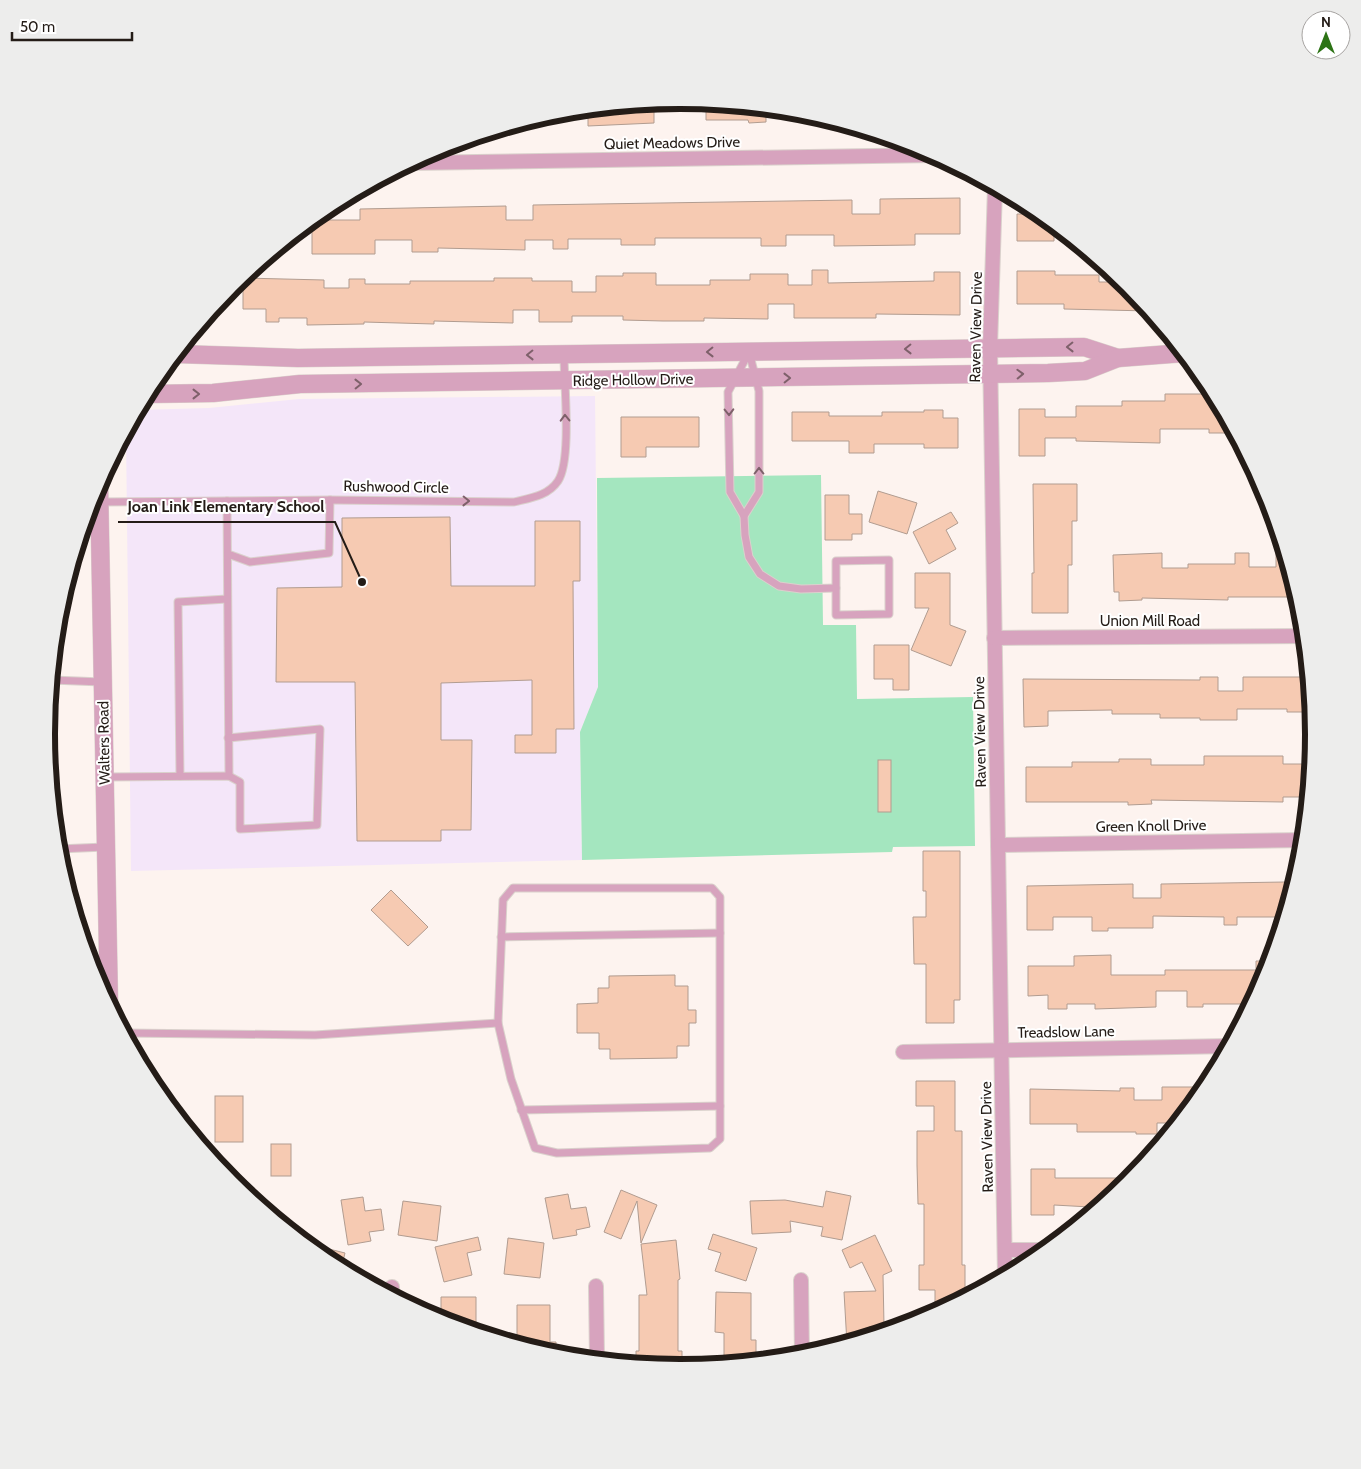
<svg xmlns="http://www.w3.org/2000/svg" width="1361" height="1469" font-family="Cabin,sans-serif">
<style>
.education{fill:#f4e6f9}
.green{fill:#a4e6bf}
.building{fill:#f6cab2;stroke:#b19c90}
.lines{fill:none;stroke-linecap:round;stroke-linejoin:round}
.service-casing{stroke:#dad1cc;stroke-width:9}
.minor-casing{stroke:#dad1cc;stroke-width:16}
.tertiary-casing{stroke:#dad1cc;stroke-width:19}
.service{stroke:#d7a3be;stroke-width:7}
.minor{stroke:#d7a3be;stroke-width:14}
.tertiary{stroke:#d7a3be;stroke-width:18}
.oneway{stroke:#7e606a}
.labels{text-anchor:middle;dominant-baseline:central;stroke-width:4;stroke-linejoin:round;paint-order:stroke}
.street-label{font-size:15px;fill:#241c17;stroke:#fff}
.rim{fill:none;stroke:#241c17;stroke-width:6}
.leader{fill:none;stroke:#241c17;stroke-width:2}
.callout-dot{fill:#241c17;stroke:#fff;stroke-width:2}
.callout-label{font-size:16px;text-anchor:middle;font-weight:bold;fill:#241c17;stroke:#fff;stroke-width:4;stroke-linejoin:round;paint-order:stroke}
</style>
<rect width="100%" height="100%" fill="#fdf3ef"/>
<path class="education" d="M595 396 598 687 580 732 582 860 131 871 126 433 138 410 209 408 299 399Z"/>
<path class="green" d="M821 475 823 625H856L857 699 973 697 975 846 893 847 892 852 582 860 580 732 598 687 597 478Z"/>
<g class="building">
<path d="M654 103V123L588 126V109Z"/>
<path d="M706 103 766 109V122L749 123 748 120H706Z"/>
<path d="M960 198V234H915V245L834 246V235H786V246H761V238H655V245H621V239H568V249H553V240H525V250L438 248V252H412V240H375V254H312V220H360V209L506 206V220H533V205L852 200V214H880V199Z"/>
<path d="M1017 214H1041L1054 225V241H1017Z"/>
<path d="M812 270H828V283L934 281V272H960V315L876 314V318H794V304H768V319L704 318V321H663L623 320V316H572V322H539V310H513V323L434 321V324L364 322V324L307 325V318H279V322H266V309H243V278L324 280V288H349V279H365V284H410V281H494V278H532V281H572V292H596V276H623V273H656V285H710V280H750V274H788V285H812Z"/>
<path d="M1017 271H1055V275H1099V282H1124L1149 311 1064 309V304H1017Z"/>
<path d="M1165 394H1214L1235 433H1209V429H1160V443L1076 441V438H1045V456H1019V409H1045V417H1076V406H1122V401H1165Z"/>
<path d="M924 410H943V418H958V448H924V444H874V453H849V441H792V412H829V416H882V412H924Z"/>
<path d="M621 417H699V447H646V457H621Z"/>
<path d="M1033 484H1077V521H1072V565H1068V613H1032V573H1034Z"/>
<path d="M878 491 917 503 907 534 869 522Z"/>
<path d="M825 495H849V514H862V534H852V540H825Z"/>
<path d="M951 512 958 523 946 530 956 549 929 564 913 532Z"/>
<path d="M450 517 451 586H535V521H580V581H573L574 729H556V753H515V735H532V680L441 683V740H472L471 830H441V841H357L355 682H276L277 588 342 587V518Z"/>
<path d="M1276 535H1279L1298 597H1228V600L1142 598V600L1119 601V592H1114L1113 555 1162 553V568H1188V564H1235V553H1249V567H1276Z"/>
<path d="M915 573H950V625L966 631 951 666 911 650 929 608H915Z"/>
<path d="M874 645H909V690H893V679H874Z"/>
<path d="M1200 677H1218V691H1243V677H1309L1313 712H1287V709H1237V720H1200V718H1160V714H1112V710L1048 711V726L1024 727 1023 679 1200 680Z"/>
<path d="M1204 756H1283V764H1312L1309 797H1283V802L1151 800 1152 804 1128 805V802H1026V767H1072V762H1119V759H1151V765H1204Z"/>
<rect x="878" y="760" width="13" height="52"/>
<path d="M923 851H960V1000H954V1023H926V964H914L913 917H926V891H923Z"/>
<path d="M1285 882V884H1295L1285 917H1237V925H1224V917L1153 916V928H1108V931H1092V917H1053V930H1027V886L1133 884V898H1161V884Z"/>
<path d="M391 890 428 927 408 946 371 910Z"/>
<path d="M1111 955V975H1165V970H1256V961H1271L1266 977 1256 997V995H1248V1004H1203V1007H1187V991H1156V1007L1095 1009V1004H1067V1009H1048V995L1028 996V966H1074V956Z"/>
<path d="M675 975V986H688V1010H696V1023H689V1046H677V1058L610 1059V1049H599V1033H577V1004L598 1003V988H609V976Z"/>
<path d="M916 1081H955V1131H962V1265H965V1298L935 1314V1290H919V1265H924V1204H918L917 1165V1131H934V1106H916Z"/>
<path d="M1162 1087H1208L1179 1123H1157V1134H1136V1132H1077V1124H1030V1089L1120 1091V1088H1134V1100H1162Z"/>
<rect x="215" y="1096" width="28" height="46"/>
<rect x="271" y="1144" width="20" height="32"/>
<path d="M1031 1169H1055V1178H1133L1090 1215V1207L1054 1205V1215H1031Z"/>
<path d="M621 1190 657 1205 641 1243 637 1201 621 1239 604 1232Z"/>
<path d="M826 1191 851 1196 842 1240 821 1236 823 1227 790 1221 791 1232 752 1234 750 1201 785 1200 823 1207Z"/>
<path d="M568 1194 571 1209 586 1207 590 1227 576 1230 577 1235 553 1239 545 1198Z"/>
<path d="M363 1197 365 1211 381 1209 384 1230 369 1232 371 1241 348 1245 341 1200Z"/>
<path d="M403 1201 441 1206 437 1241 398 1235Z"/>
<path d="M713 1234 757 1248 746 1281 715 1271 721 1253 708 1249Z"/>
<path d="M875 1235 892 1271 883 1275 884 1326 869 1327V1337L847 1344 844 1292 876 1291 862 1262 850 1268 842 1250Z"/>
<path d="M478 1237 481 1250 467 1253 472 1275 444 1282 435 1247Z"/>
<path d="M508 1238 544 1243 540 1278 504 1274Z"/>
<path d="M676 1240 680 1279 678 1280V1351H682V1369L636 1364V1351H639V1295H647L641 1244Z"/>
<path d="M305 1243 345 1253 341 1269 328 1262Z"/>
<path d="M716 1292 751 1293V1340H756V1361L724 1364V1333L715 1332Z"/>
<path d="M441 1297H476V1332L441 1321Z"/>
<path d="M517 1305H550V1342H556V1356L517 1345Z"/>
</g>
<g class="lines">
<defs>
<g id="service">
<path d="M748 354 728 392 730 492 744 516 745 535 749 557 760 574 779 586 801 589 836 588"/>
<path d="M227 501 229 776"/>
<path d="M100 502 330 500 514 502C530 498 548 496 558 481 572 460 564 383 564 355"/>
<path d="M744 516 759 492V391L749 352"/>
<path d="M228 554 250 562 329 553 330 500"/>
<path d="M889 560V614L836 615V561Z"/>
<path d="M52 680 102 682"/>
<path d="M180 776 178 602 227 599"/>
<path d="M105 777 229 776 240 782V829L317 825 320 729 228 738"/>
<path d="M58 849 105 847"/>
<path d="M513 888H712L720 897V1139L710 1148 557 1153 535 1148 511 1079 498 1023 503 900Z"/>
<path d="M501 937 720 933"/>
<path d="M125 1033 315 1035 498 1023"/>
<path d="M521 1110 720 1106"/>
</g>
<g id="minor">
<path d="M410 163 936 155"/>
<path d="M995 187 990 348 1005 1277"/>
<path d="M994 638 1305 636"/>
<path d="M998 845 1304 840"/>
<path d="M903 1052 1230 1046"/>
<path d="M1005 1250H1047"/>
<path d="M801 1280 802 1357"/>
<path d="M596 1286 597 1360"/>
<path d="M392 1287V1296"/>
</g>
<g id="tertiary">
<path d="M177 354 298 358 1084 347 1118 358"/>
<path d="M147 394 213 393 300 384 1048 373 1085 371 1118 358 1184 353"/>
<path d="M99 483 109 1004"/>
</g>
</defs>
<use href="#service" class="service-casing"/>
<use href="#minor" class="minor-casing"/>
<use href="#tertiary" class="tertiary-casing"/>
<use href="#service" class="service"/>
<use href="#minor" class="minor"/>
<use href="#tertiary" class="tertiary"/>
</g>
<defs><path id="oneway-chevron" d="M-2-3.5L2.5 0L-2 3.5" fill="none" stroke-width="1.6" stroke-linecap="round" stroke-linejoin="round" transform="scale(1.25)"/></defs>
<g class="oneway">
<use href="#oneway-chevron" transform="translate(1070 347) rotate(179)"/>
<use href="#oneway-chevron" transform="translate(908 349) rotate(179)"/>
<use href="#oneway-chevron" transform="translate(710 352) rotate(179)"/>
<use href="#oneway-chevron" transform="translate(530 355) rotate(179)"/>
<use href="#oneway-chevron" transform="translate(1020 374) rotate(-2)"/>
<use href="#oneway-chevron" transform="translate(787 378) rotate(-1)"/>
<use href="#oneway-chevron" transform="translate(358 384) rotate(-1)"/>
<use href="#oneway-chevron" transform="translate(196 394)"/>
<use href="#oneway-chevron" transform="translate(729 412) rotate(89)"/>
<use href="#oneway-chevron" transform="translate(565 418) rotate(-91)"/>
<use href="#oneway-chevron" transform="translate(759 471) rotate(-90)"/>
<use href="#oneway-chevron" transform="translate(466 501) rotate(1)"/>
</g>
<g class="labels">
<g class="street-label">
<text transform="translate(672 143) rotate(-1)">Quiet Meadows Drive</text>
<text transform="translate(976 327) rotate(-89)">Raven View Drive</text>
<text transform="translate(633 380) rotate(-1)">Ridge Hollow Drive</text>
<text transform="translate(396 487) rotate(1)">Rushwood Circle</text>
<text x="1150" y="621">Union Mill Road</text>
<text transform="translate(980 732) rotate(-91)">Raven View Drive</text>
<text transform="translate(104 743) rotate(-91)">Walters Road</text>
<text transform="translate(1151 826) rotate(-1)">Green Knoll Drive</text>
<text transform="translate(1066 1032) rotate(-1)">Treadslow Lane</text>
<text transform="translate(987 1137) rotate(-91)">Raven View Drive</text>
</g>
</g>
<path d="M0 0H1361V1469H0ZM55 734a625 625 0 1 1 1250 0a625 625 0 1 1-1250 0Z" fill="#ededec" fill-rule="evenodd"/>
<path class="rim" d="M55 734a625 625 0 1 1 1250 0a625 625 0 1 1-1250 0Z"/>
<path class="leader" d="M362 582L335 522H118"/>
<circle class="callout-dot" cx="362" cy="582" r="5"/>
<g class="callout-label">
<text x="226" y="512">Joan Link Elementary School</text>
</g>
<g transform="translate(1326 35)"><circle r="24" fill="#ffffff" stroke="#a7a4a2"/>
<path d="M0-4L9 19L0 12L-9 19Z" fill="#2c7315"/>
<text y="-8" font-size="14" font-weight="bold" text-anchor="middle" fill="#241c17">N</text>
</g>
<path d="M12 32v8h120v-8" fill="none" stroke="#241c17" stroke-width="2.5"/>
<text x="20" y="32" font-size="15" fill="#241c17" stroke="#ffffff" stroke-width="4" paint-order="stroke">50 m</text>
</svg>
